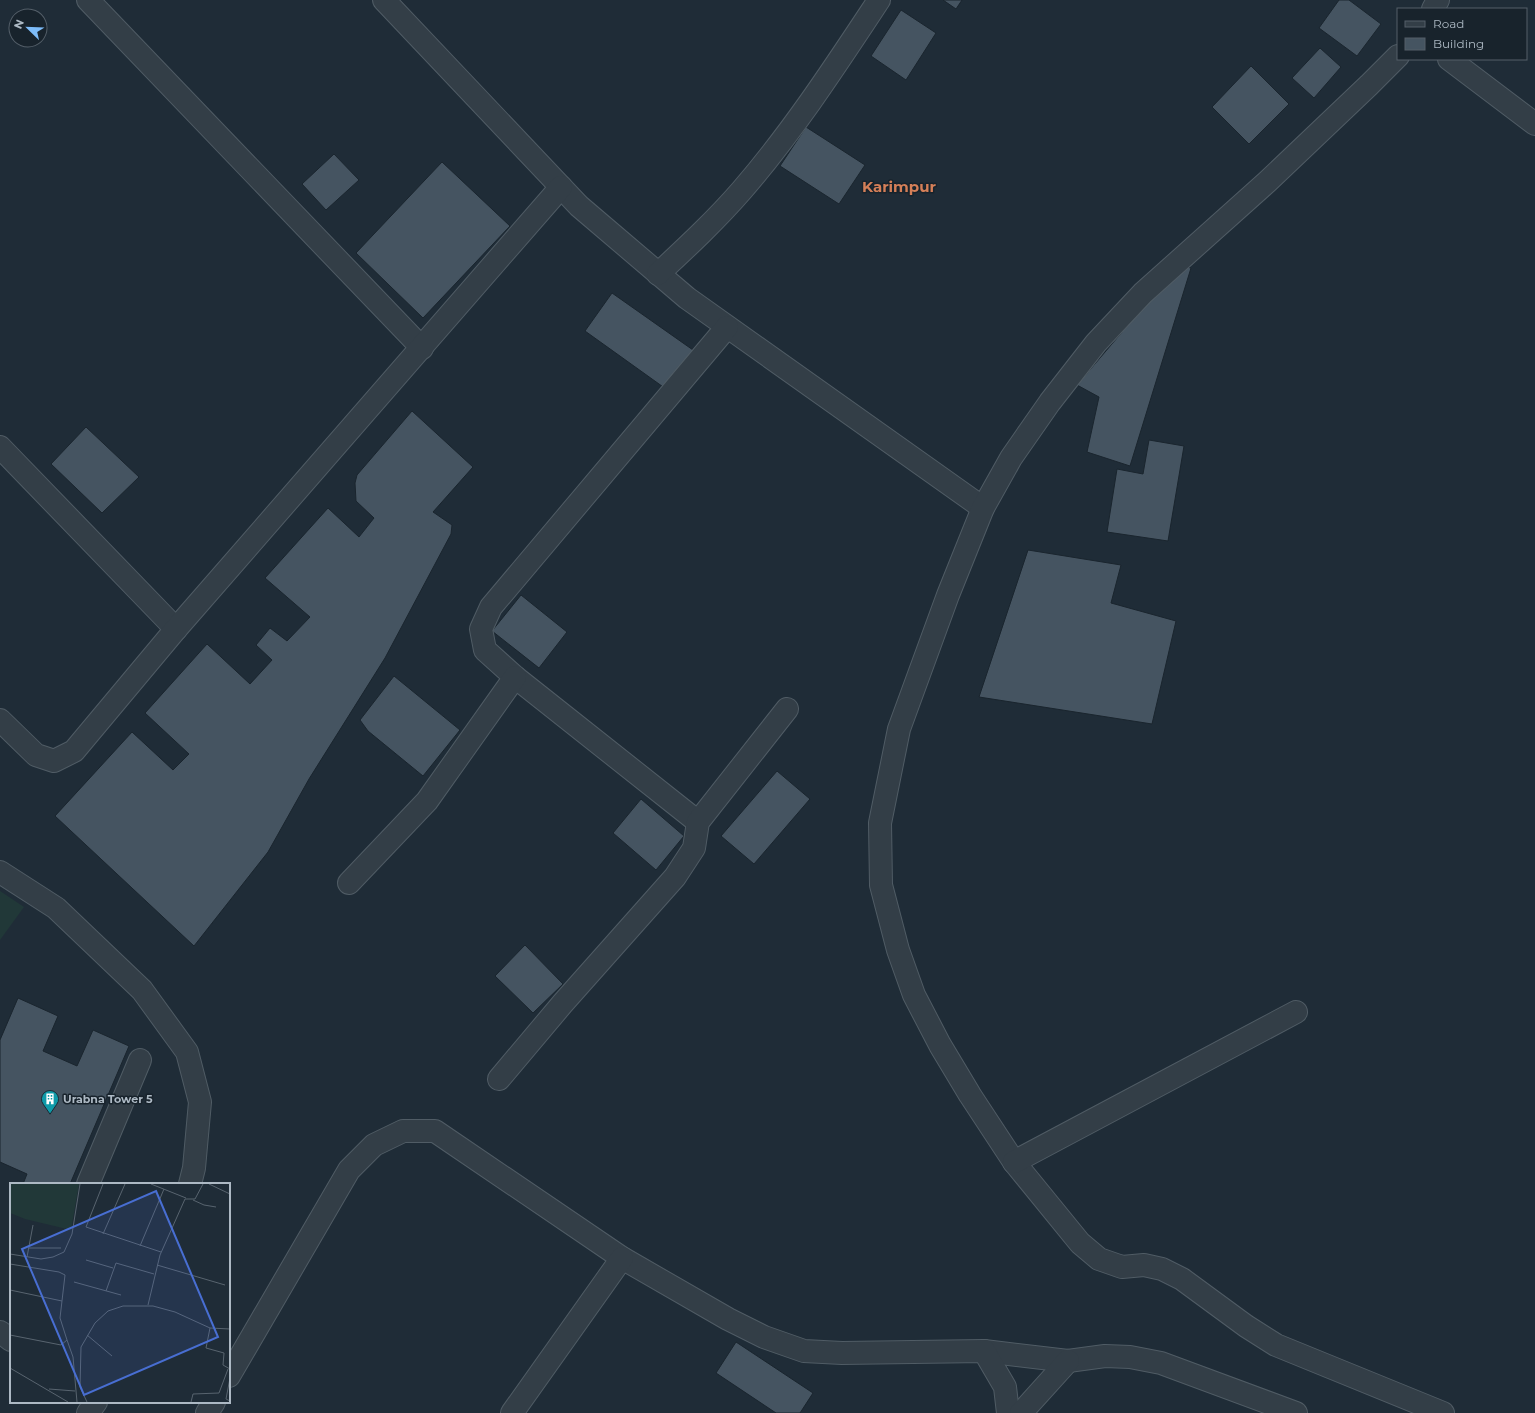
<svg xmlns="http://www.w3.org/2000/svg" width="1535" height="1413" font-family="Montserrat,sans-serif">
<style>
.green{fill:#213838}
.building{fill:#455461;stroke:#1a252e}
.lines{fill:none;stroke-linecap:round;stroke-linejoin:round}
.minor-casing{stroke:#505c65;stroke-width:24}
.minor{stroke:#333e47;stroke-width:22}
.labels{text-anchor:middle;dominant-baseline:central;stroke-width:3;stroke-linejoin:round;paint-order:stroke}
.poi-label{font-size:11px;font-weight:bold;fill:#adb9c4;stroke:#18232c;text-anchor:start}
.district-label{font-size:15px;font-weight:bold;fill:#d47f58;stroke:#18232c}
.inset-road{fill:none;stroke:#58646f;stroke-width:1}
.view{fill:#486ed2;fill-opacity:0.15;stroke:#486ed2;stroke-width:2}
.inset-edge{fill:none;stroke:#adb9c4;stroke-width:2}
</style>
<rect width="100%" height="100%" fill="#1f2c37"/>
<path class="green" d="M0 891 24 907 0 940Z"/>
<g class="building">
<path d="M943 0H962L956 9Z"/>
<path d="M1339 0H1349L1381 24 1357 56 1319 28Z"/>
<path d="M901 10 936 33 906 80 871 56Z"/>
<path d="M1320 48 1341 67 1314 98 1292 78Z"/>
<path d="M1251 66 1289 104 1249 144 1212 107Z"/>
<path d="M806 127 865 165 839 204 780 166Z"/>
<path d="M334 154 359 180 326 210 302 184Z"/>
<path d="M442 162 510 226 423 318 356 253Z"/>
<path d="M1179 265 1191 268 1130 466 1087 452 1099 397 1077 385Z"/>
<path d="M612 293 693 350 666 389 585 331Z"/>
<path d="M412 411 473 467 433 512 452 525 451 534 385 658 309 779 268 852 194 946 55 816 132 732 173 770 189 754 145 713 207 644 250 684 272 660 256 645 270 628 287 641 310 617 265 578 328 508 359 537 374 518 356 501 355 483 357 475Z"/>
<path d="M86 427 139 477 102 513 51 464Z"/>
<path d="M1149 440 1184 446 1168 541 1107 532 1117 469 1143 474Z"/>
<path d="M1028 550 1121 565 1111 603 1176 621 1152 724 979 697Z"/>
<path d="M521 595 567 632 539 668 492 631Z"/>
<path d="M394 676 460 730 423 776 368 731 360 720Z"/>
<path d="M777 771 810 799 754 864 721 836Z"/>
<path d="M641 799 684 836 656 870 613 833Z"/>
<path d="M525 945 563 984 533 1013 495 976Z"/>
<path d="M18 998 58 1016 43 1051 77 1066 93 1030 129 1046 70 1184H23L27 1174 0 1162V1040Z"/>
<path d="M736 1342 813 1393 800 1413H776L716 1373Z"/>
</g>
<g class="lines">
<defs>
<g id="minor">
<path d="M88 0 422 348"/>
<path d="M384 0 579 206 687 298 983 508"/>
<path d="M1433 9 1438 0"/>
<path d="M1398 56 1369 85 1267 182 1143 293 1096 343 1050 402 1011 458 983 508 948 595 899 729 880 823 881 885 898 950 914 995 940 1045 970 1095 1014 1162 1080 1243 1099 1259 1122 1267 1144 1265 1162 1269 1182 1279 1246 1326 1276 1345 1443 1413"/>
<path d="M1449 59 1535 124"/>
<path d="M658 274C687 247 716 220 742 190 793 131 836 65 879 0"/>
<path d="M0 447 176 629"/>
<path d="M0 720 36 755 54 761 74 751 176 629 561 187"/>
<path d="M698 822 515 677 485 650 481 629 491 607 727 327"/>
<path d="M0 872 56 908 142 990 187 1052 200 1102 194 1168 190 1184"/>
<path d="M349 883 427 801 515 677"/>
<path d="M499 1079 563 1003 675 877 694 848 698 822 787 709"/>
<path d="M1014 1162 1296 1012"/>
<path d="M88 1184 140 1060"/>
<path d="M0 1332 11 1340"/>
<path d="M984 1351 1068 1361 1105 1356 1130 1357 1161 1363 1296 1413"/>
<path d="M229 1376 349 1170 374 1145 403 1131H435L622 1258 728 1319 764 1337 804 1351 842 1353 984 1351 1005 1387 1008 1413"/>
<path d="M88 1413 96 1402"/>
<path d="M207 1413 214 1402"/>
<path d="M512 1413 622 1258"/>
<path d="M1021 1413 1068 1361"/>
</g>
</defs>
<use href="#minor" class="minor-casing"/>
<use href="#minor" class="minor"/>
</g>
<defs>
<symbol id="building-pin" viewBox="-11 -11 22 30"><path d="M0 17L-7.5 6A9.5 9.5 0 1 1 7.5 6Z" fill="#0f9aa8" stroke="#18232c"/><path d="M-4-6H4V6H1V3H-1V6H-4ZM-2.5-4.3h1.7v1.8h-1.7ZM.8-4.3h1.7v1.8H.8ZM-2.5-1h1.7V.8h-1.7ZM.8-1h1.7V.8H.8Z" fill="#fff"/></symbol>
</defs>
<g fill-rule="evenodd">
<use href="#building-pin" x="40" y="1089" width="20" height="27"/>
</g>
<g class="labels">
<g class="poi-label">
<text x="63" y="1099">Urabna Tower 5</text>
</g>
<g class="district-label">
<text x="899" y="186">Karimpur</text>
</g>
</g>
<g transform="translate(10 1183)">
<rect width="220" height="220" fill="#1f2c37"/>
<path d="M0 1H69L61 47 15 36 0 30Z" fill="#213838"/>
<path class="inset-road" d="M93 1 76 44 151 69M141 1 176 15M199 1 220 11M183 17 194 22 206 24M93 51 115 1M130 63 154 6M19 65H51M0 71 31 76 43 74 54 69 62 51 70 1M17 74 23 42M76 77 103 85M0 81 49 89 55 92 50 135 57 157 51 162 0 152M147 82 215 102M64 99 111 112M0 107 52 118M96 108 106 80 144 91M138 122 150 72 175 16H185L193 1M200 145 196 165 214 170 213 182 220 186M77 152 102 173M57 157 63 174 67 219M0 185 58 219M220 195 216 216 220 218M39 206 65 208M77 219 70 204 71 164 85 140 98 128 113 123H143L165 129 200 145 220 146M181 219 183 211 209 210 218 186"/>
<path class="view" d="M146 8 208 154 74 212 12 66Z"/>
<rect width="220" height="220" class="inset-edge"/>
</g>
<rect x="1397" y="8" width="130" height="52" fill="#18232c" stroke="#545f69"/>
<rect x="1405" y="21" width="20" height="6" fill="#333e47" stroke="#545f69"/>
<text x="1433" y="28" font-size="12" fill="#adb9c4">Road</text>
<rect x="1405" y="38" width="20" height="12" fill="#455461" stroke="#545f69"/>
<text x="1433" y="48" font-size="12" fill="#adb9c4">Building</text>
<g transform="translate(28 28) rotate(293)"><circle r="19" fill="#18232c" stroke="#545f69"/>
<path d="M0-3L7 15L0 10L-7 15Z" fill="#7dbcf9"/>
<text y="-6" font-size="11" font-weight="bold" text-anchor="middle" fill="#adb9c4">N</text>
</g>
</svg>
